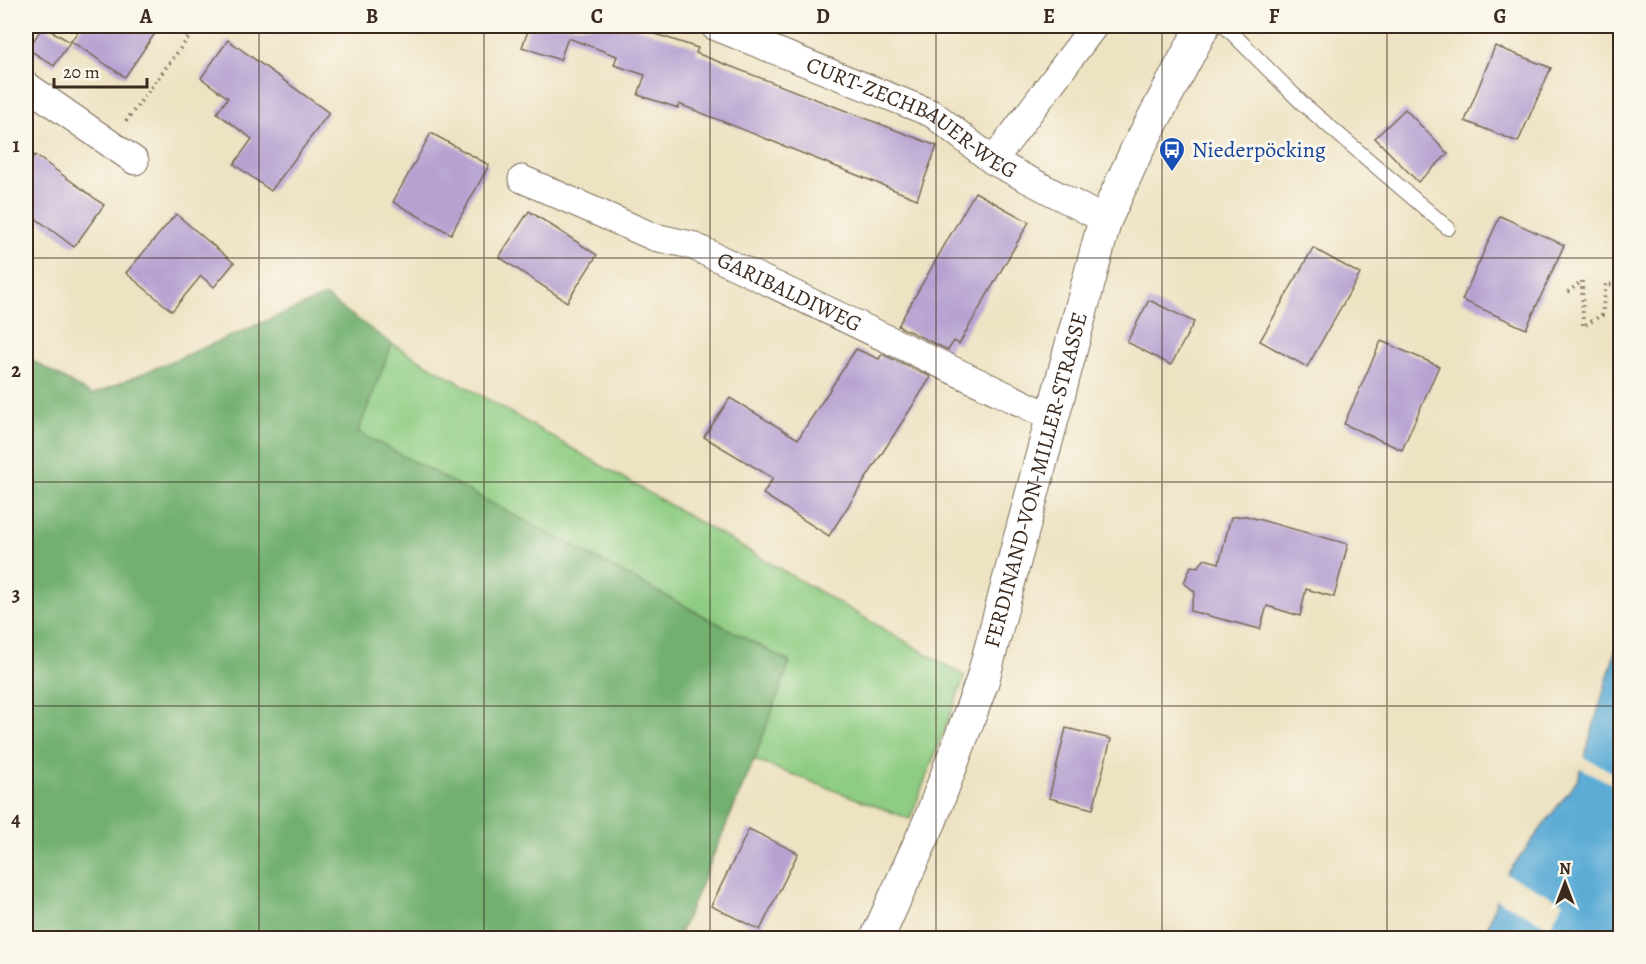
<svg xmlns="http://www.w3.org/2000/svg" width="1646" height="964" font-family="Alegreya,serif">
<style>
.green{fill:#8dcc82;stroke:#647b50;stroke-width:1.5}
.forest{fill:#72b070;stroke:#566d47;stroke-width:1.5}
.water{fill:#5bacd6;stroke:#4b6b7a;stroke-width:1.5}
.pier{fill:#ede2c2}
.building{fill:#b6a2d1}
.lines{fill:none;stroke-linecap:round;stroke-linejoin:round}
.service-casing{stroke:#796a57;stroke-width:16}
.minor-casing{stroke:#796a57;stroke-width:29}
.secondary-casing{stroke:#796a57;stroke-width:35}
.path{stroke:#796a57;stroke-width:4;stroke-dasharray:1.5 4.5;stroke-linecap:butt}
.service{stroke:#fff;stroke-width:14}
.minor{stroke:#fff;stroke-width:27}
.secondary{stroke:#fff;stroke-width:33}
.grid{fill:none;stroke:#3b2a1e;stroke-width:1.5;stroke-opacity:0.55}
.labels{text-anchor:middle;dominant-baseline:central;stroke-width:6;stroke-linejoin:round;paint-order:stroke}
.street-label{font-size:22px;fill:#3b2a1e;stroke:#fbf7ec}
.transit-label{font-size:22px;fill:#164399;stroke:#fbf7ec;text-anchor:start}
.neatline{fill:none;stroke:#3b2a1e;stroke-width:2}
.grid-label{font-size:20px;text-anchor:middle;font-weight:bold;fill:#3b2a1e}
</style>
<rect width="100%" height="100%" fill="#fbf7ec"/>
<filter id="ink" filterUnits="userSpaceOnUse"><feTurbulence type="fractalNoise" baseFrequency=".0167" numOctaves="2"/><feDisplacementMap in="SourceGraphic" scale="12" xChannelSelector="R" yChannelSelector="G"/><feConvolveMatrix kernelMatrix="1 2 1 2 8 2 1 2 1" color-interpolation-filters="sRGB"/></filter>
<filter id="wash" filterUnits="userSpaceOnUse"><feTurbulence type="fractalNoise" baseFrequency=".008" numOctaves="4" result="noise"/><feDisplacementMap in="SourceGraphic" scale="24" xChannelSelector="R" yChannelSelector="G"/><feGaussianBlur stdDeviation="1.35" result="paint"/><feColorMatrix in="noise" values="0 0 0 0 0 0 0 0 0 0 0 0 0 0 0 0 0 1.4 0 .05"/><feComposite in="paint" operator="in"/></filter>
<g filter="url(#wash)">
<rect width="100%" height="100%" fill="#ede2c2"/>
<path class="green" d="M392 344 965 676 910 819 754 760 790 662 358 432Z"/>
<path class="forest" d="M325 296 392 344 358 432 790 662 754 760 678 938H26V357L92 395Z"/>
<path class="water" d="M1620 635V938H1484L1504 878 1578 779Z"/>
<g class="pier">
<path d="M1581 756 1620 776V788L1578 767Z"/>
<path d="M1504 873 1563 902 1550 927 1494 898Z"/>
</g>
<g id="blocks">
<g class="building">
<path d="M43 26 70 42 54 66 28 49Z"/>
<path d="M82 26H160L125 77 71 41Z"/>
<path d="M530 26H631L698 48 696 53 937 146 917 199 679 104 678 108 638 95 645 75 614 65 617 56 568 38 560 60 522 47Z"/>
<path d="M228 40 329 113 271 191 234 164 252 139 217 113 228 98 201 78Z"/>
<path d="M1495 46 1551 68 1518 142 1465 121Z"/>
<path d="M1405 109 1448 154 1418 182 1375 138Z"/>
<path d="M431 133 489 165 451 234 393 202Z"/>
<path d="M35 155 104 205 74 247 26 211V168Z"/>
<path d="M975 192 1029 222 959 344 954 341 948 350 898 326Z"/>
<path d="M529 211 597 255 567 302 499 257Z"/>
<path d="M176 214 234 263 214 287 201 276 172 311 126 273Z"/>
<path d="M1500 216 1564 245 1526 329 1462 300Z"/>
<path d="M1313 248 1360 274 1307 367 1260 341Z"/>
<path d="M1149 300 1194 322 1171 365 1127 342Z"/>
<path d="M1381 341 1439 366 1402 450 1344 424Z"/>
<path d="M856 349 879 359 882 354 931 377 829 536 763 494 773 478 704 437 730 398 798 439Z"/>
<path d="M1246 516 1348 544 1334 597 1306 589 1300 616 1267 606 1260 629 1190 611 1195 592 1184 583 1191 566 1198 567 1205 559 1219 563 1231 517Z"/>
<path d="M1066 728 1111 739 1093 809 1049 798Z"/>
<path d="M749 829 798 853 760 930 711 906Z"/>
</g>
</g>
</g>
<g filter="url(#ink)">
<use href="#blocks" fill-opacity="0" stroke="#796a57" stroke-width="1.5"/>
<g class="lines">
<defs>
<path id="service" d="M1225 26 1302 103 1448 228"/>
<g id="minor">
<path id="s1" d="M714 26 933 114 993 161 1105 220"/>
<path d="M26 85 135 161"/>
<path d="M993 161 1094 26"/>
<path id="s2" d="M522 179 654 237 691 245 1051 417"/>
</g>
<g id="secondary">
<path id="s3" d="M877 938 930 821 982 682 1105 220 1136 152 1203 26"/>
</g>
</defs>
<use href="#service" class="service-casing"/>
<use href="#minor" class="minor-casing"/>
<use href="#secondary" class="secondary-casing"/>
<g class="path">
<path d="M126 121 197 26"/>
<path d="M1568 292 1582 281 1583 326 1602 315 1606 284 1620 286"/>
</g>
<use href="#service" class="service"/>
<use href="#minor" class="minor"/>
<use href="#secondary" class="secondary"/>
</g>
</g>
<path class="grid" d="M259 26V938M484 26V938M710 26V938M936 26V938M1162 26V938M1387 26V938M26 258H1620M26 482H1620M26 706H1620"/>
<defs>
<symbol id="bus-pin" viewBox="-11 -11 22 30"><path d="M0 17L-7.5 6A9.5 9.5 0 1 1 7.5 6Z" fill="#1a4fb4" stroke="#fbf7ec"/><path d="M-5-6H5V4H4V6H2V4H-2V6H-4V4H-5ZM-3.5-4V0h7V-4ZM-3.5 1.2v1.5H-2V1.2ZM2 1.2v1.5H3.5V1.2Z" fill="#fff"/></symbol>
</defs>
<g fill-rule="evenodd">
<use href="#bus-pin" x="1157" y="135" width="30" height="40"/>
</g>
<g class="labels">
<g class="street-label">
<text stroke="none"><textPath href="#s1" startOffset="219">CURT-ZECHBAUER-WEG</textPath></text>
<text stroke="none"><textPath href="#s2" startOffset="291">GARIBALDIWEG</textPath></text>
<text stroke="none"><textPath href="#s3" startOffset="486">FERDINAND-VON-MILLER-STRASSE</textPath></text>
</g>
<g class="transit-label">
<text x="1192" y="150">Niederpöcking</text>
</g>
</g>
<rect width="1646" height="964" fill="none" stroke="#fbf7ec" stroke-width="66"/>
<g transform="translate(1565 883)" stroke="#fbf7ec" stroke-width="4.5" paint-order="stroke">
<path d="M0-4.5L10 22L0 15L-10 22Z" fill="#3b2a1e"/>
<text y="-9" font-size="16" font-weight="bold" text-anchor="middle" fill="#3b2a1e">N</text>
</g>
<path d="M54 78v9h93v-9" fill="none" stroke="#3b2a1e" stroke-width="3"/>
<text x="63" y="78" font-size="18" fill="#3b2a1e" stroke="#fbf7ec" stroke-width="4.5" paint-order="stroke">20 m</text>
<rect x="33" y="33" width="1580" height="898" class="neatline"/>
<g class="grid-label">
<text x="146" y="23">A</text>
<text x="372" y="23">B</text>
<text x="597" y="23">C</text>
<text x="823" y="23">D</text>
<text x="1049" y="23">E</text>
<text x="1274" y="23">F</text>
<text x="1500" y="23">G</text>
<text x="16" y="152">1</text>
<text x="16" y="377">2</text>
<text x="16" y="601">3</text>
<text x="16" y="826">4</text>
</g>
</svg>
